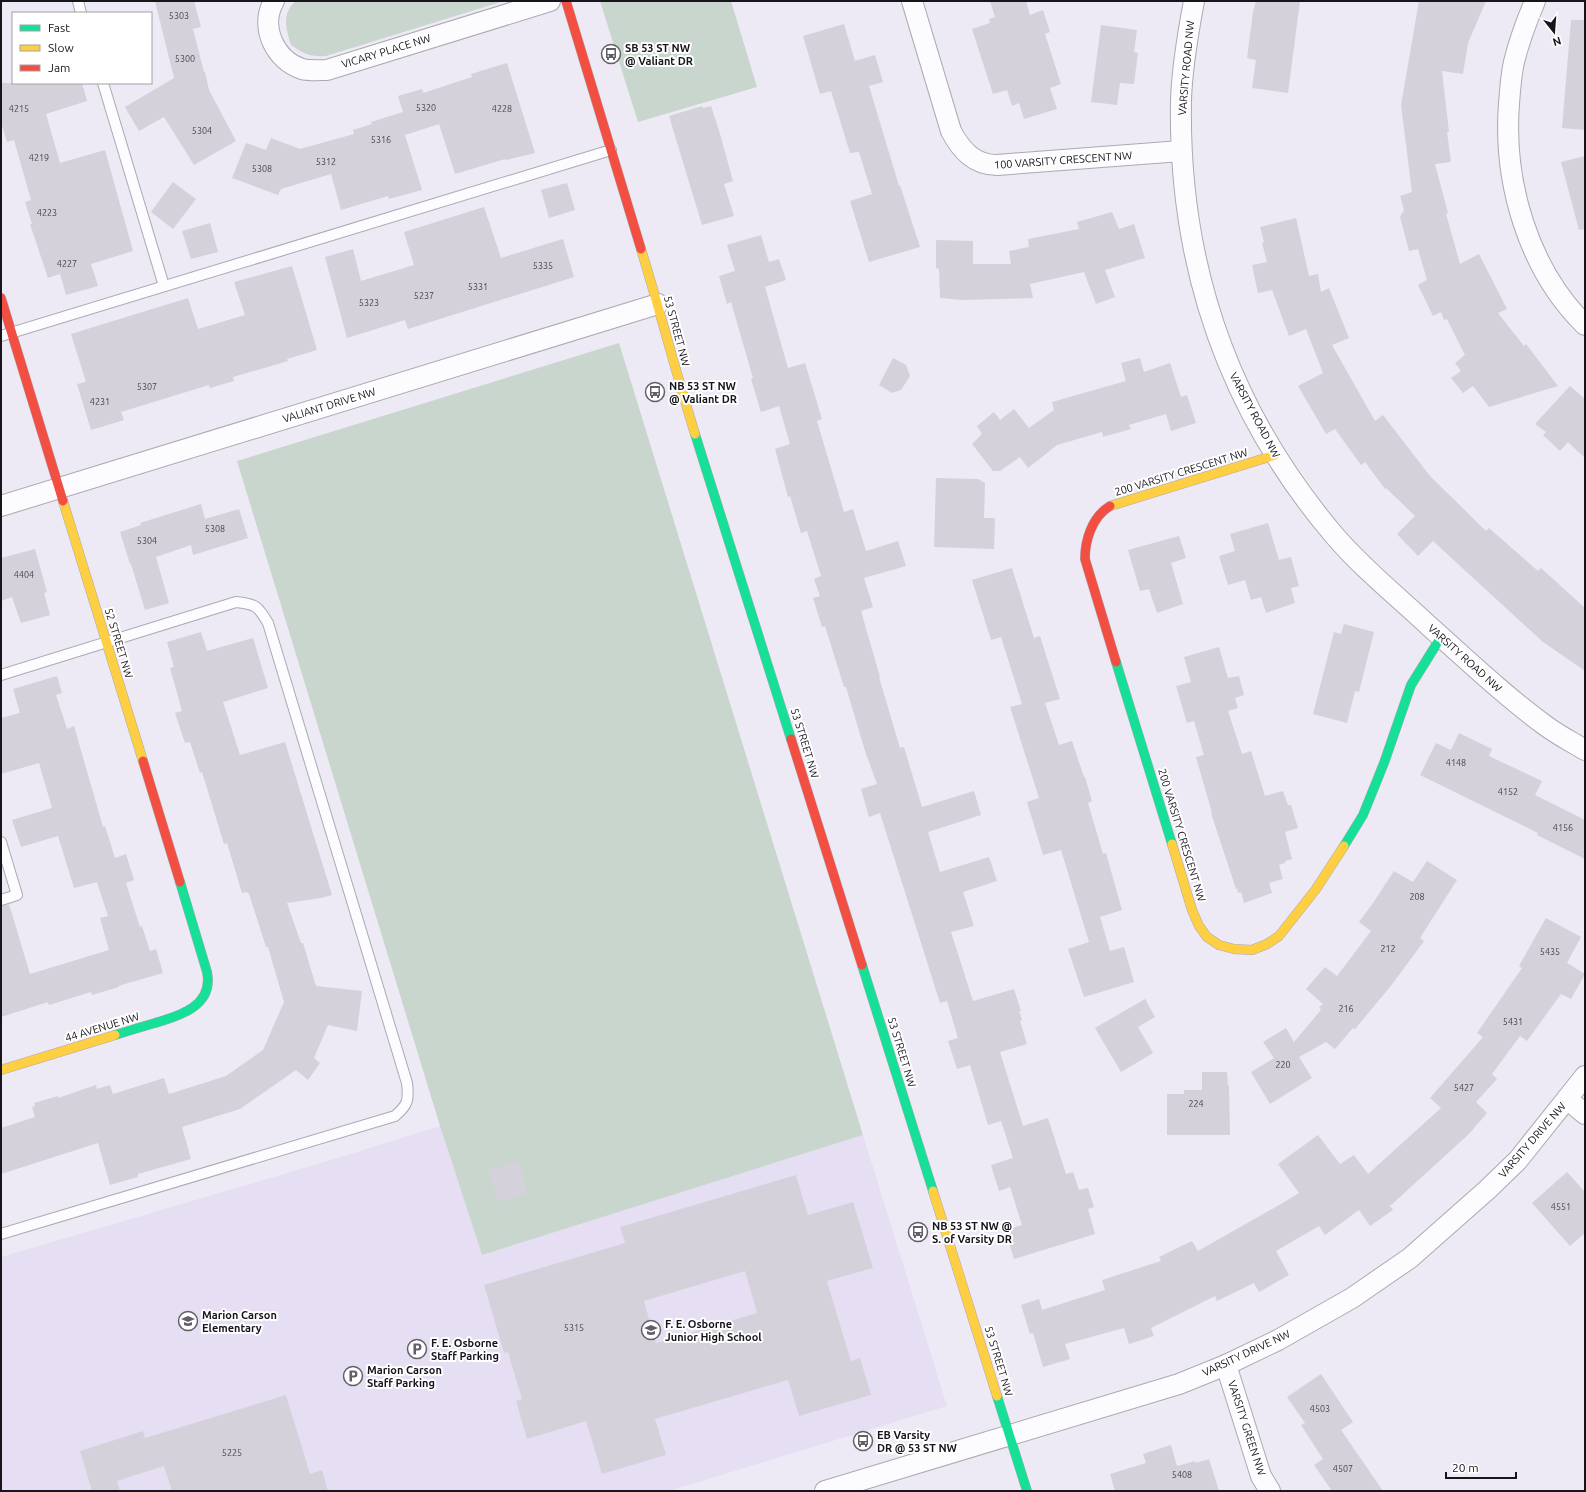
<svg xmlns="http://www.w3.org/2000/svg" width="1586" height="1492" font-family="Ubuntu,sans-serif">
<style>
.built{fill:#e6dff4}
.green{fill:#c8d6ce}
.building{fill:#d5d1db;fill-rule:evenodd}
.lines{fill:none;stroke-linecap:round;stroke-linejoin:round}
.lane-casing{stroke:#aca9b2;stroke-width:12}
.street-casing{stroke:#aca9b2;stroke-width:22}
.fast-casing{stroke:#aca9b2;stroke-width:10}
.slow-casing{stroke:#aca9b2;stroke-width:10}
.jam-casing{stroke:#aca9b2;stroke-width:10}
.lane{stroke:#fcfcfe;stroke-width:10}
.street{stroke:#fcfcfe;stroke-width:20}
.fast{stroke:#16e098;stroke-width:9}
.slow{stroke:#ffcf43;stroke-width:9}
.jam{stroke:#f24e42;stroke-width:9}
.labels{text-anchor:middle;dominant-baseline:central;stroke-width:4;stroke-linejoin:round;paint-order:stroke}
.number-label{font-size:9px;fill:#48444d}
.poi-label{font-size:11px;font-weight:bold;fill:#17141c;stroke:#fff;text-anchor:start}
.street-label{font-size:11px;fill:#17141c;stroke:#fff}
</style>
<rect width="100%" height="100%" fill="#ede9f5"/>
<path class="built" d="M440 1126 482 1255 863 1135 947 1406 669 1491H1V1257L328 1161Z"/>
<g class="green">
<path d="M296 1H504L326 56C310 57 304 54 291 45 286 29 281 13 296 1Z"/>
<path d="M600 1H731L757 87 638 122Z"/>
<path d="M619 343 863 1135 482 1255 440 1126 237 461Z"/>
</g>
<g class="building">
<path d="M155 1H194L201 27 193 29 204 72H205L209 90 236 141 194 165 164 117 139 131 125 107 174 78Z"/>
<path d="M990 1H1026L1030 15 1043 10 1050 32 1045 34 1061 84 1050 88 1057 109 1024 119 1019 103 1012 106 1007 90 993 94 972 29 990 23 989 19 995 17Z"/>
<path d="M1256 1H1300L1288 93 1252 88 1256 60 1247 58 1253 12Z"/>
<path d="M1419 1H1486L1468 43 1463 74 1442 71 1449 132H1447L1451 162 1435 164 1448 213 1446 214 1460 264 1479 254 1507 309 1498 313 1524 346 1526 344 1558 386 1489 407 1473 386 1463 393 1451 378 1461 371 1455 363 1465 355 1447 319 1444 320 1441 312 1433 316 1418 285 1427 280 1418 249 1409 251 1400 217 1404 210 1400 196 1412 192 1401 105Z"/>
<path d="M1571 20H1585V130L1562 128Z"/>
<path d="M844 24 855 61 875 55 883 82 869 86 899 186 900 185 920 247 869 262 850 201 872 194 859 152 850 153 831 91 820 94 803 36Z"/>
<path d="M1101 25 1137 30 1134 52 1138 53 1134 84 1120 83 1117 105 1091 102Z"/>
<path d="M507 63 535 153 506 160 505 159 455 174 439 124 405 135 422 190 389 199 388 196 341 210 331 174 281 189 278 195 232 178 246 143 266 150 271 138 300 149 354 134 353 130 372 124 371 122 403 112 398 96 422 89 423 93 472 77 471 74Z"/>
<path d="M1 83H82L87 101 46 114 60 163 105 150 133 251 91 264 98 286 66 295 60 274 48 278 30 224H32L25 202 31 200 14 140 7 142 1 122Z"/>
<path d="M702 106 703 108 711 106 720 134 733 181 724 184 734 216 702 225 669 116Z"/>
<path d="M1585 156V229L1579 230 1561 162Z"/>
<path d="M173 182 196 199 173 229 151 212Z"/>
<path d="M567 183 575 210 549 218 541 190Z"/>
<path d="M484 207 501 258 563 239 574 277 408 329 405 320 347 338 325 257 353 249 361 281 414 265 404 232Z"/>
<path d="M1112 212 1119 229 1134 224 1145 258 1105 270 1115 297 1096 304 1084 272 1030 284 1033 298 962 300 940 298 939 269 936 268V240L973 241V264H1011L1009 251 1029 247 1028 239 1079 229 1077 222Z"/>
<path d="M1296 218 1309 276 1318 274 1321 292 1329 288 1349 338 1332 345 1375 421 1383 415 1430 476 1486 531 1489 528 1538 571 1541 568 1585 608V671L1543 642 1433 541 1418 556 1397 534 1415 516 1386 488 1385 489 1365 462 1361 465 1335 429 1326 434 1298 386 1323 373 1306 329 1289 336 1272 290 1258 293 1252 265 1267 262 1262 243 1264 242 1260 227Z"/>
<path d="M210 223 218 252 191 259 182 231Z"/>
<path d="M761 235 769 262 779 259 786 280 765 287 788 368 805 363 822 419 817 421 844 512 853 509 866 551 898 541 906 566 864 578 873 607 861 611 880 677H879L900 748 904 747 922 807 974 791 981 815 928 832 940 872 989 857 997 881 963 892 974 926 951 932 973 1001 1014 989 1021 1011H1019L1022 1020 1020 1021 1027 1044 1000 1052 1023 1126 1048 1118 1066 1174 1073 1172 1079 1190 1088 1188 1094 1207 1088 1209 1095 1234 1014 1259 1005 1230 1022 1225 1010 1187 999 1191 991 1165 1013 1158 1001 1121 988 1125 970 1065 957 1069 948 1041 958 1038 947 1001 940 1003 880 813 869 817 861 789 877 784 865 751 846 687H844L825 626 822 627 813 598 820 596 814 579 821 576 807 531 801 533 790 496 788 497 775 449 790 444 779 406 761 412 751 379 753 378 731 302 727 304 719 276 735 271 727 245Z"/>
<path d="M292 266 317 350 287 359 288 361 233 377 234 381 210 388 209 385 121 412 124 420 91 430 77 384 86 382 71 334 188 298 198 329 245 315 234 282Z"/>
<path d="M893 358 906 365 910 376 901 390 892 393 879 385Z"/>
<path d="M1140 358 1144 372 1170 363 1181 397 1187 395 1196 423 1171 431 1166 414 1129 425 1131 429 1103 437 1102 432 1057 445 1028 468 1020 457 1000 471H993L972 444 982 434 977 426 994 412 1000 420 1014 409 1029 428 1054 410 1052 402 1126 381 1121 363Z"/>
<path d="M1570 386 1585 399V458L1568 442 1560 451 1543 435 1546 432 1535 424Z"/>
<path d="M936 478 978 479 985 483 984 518H995L994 549 934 547Z"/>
<path d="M201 504 205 519 239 509 248 538 193 555 191 545 156 557 169 603 145 610 131 564H130L120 532 141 525 140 523Z"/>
<path d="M1268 523 1279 560 1291 557 1299 586 1291 588 1295 603 1266 613 1261 597 1251 600 1245 580 1228 585 1219 556 1235 551 1230 534Z"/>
<path d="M1179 536 1186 558 1171 563 1183 604 1157 613 1149 589 1140 591 1128 550Z"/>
<path d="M35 549 47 592 44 593 50 615 21 623 12 597 1 601V558Z"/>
<path d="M1012 568 1034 638 1040 636 1060 699 1045 703 1059 745 1072 741 1084 777H1085L1092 801 1088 803 1103 854 1106 853 1122 910 1100 917 1110 951 1124 947 1134 982 1084 997 1068 949 1089 942 1061 850 1043 855 1027 802 1039 798 1010 707 1022 704 1001 637 991 640 972 580Z"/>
<path d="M1344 624 1374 632 1359 692 1355 691 1347 723 1313 714 1334 632 1341 634Z"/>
<path d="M201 632 207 651 253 638 268 688 223 702 240 755 285 742 332 895 321 898 287 903 301 943H303L316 986 362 991 357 1031 328 1025 314 1058 320 1063 308 1080 296 1070 240 1109 182 1127 191 1159 138 1174V1177L110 1185 98 1143 1 1174V1128L35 1117 32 1107 35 1106 34 1103 58 1096V1098L96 1085 97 1089 110 1085 113 1094 164 1078 169 1094 226 1076 263 1050 284 1002 268 947H266L249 894 247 892 242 893 227 843 224 844 202 772 200 773 190 742 185 743 175 713 182 711 170 668 174 667 167 642Z"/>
<path d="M1219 647 1228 678 1239 676 1244 695 1235 698 1238 708 1228 711 1242 754 1251 751 1265 796 1283 791 1288 805H1291L1298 828 1285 832 1292 859 1285 861V863L1279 865 1283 879 1269 883 1272 893 1244 903 1241 892 1238 893 1237 888 1236 889 1211 813H1212L1196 757 1204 755 1194 721 1187 723 1176 686 1191 682 1184 657Z"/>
<path d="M57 676 62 693 56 695 67 729 74 726 103 827 105 826 115 858 126 854 134 880 126 883 140 927 142 926 150 951 156 949 163 973 118 986 119 987 92 995 91 992 49 1005 48 1002 1 1017V906L9 904 30 974 109 950 100 918 108 916 97 882 74 888 58 836 21 847 12 820 52 808 39 763 1 774V718L20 713 13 689Z"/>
<path d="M1459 733 1492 749 1489 756 1542 781 1535 795 1585 820V859L1537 835 1538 833 1420 775 1436 743 1451 750Z"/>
<path d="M1427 861 1457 880 1420 938 1424 941 1390 987 1355 1029 1353 1028 1335 1049 1326 1042 1299 1057 1312 1078 1270 1104 1251 1072 1274 1058 1263 1042 1286 1028 1294 1042 1321 1010 1319 1007 1323 1004 1306 989 1325 967 1337 976 1371 931 1359 922 1373 903 1394 871 1413 882Z"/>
<path d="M1546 918 1581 937 1567 963 1585 974 1571 999 1561 994 1527 1041 1520 1036 1492 1074 1497 1079 1476 1102 1487 1113 1469 1134 1390 1206 1393 1210 1370 1226 1359 1210 1325 1235 1319 1226 1276 1251 1289 1275 1259 1292 1254 1283 1217 1301 1215 1296 1151 1328 1154 1336 1129 1344 1124 1328 1065 1344 1070 1359 1043 1367 1033 1333 1030 1334 1021 1305 1039 1299 1042 1310 1105 1290 1102 1280 1161 1261 1159 1257 1192 1241 1198 1251 1281 1204 1299 1193 1278 1164 1318 1135 1340 1164 1354 1155 1368 1174 1441 1108 1430 1098 1483 1037 1477 1033 1522 968 1519 966Z"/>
<path d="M1145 999 1155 1017 1138 1027 1153 1053 1121 1072 1095 1028Z"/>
<path d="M1202 1072H1227L1228 1086 1229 1085 1230 1135H1167V1094H1184V1090H1202Z"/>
<path d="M518 1161 528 1193 498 1202 488 1171Z"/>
<path d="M1567 1172 1585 1192V1233L1570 1246 1532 1203Z"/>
<path d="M796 1175 808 1215 853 1202 873 1268 827 1281 851 1361 860 1358 871 1395 799 1416 788 1380 655 1419 666 1455 602 1474 586 1421 527 1439 516 1401 522 1399 508 1352 504 1353 484 1285 625 1243 620 1227ZM745 1271 757 1313 656 1343 644 1301Z"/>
<path d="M1321 1374 1353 1422 1341 1430 1383 1491H1332L1314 1465 1323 1459 1301 1425 1305 1423 1287 1397Z"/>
<path d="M286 1395 310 1474 322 1470 328 1491H172L164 1466 117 1481 120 1491H92L80 1451 143 1431 145 1438Z"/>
<path d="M1171 1445 1177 1466 1195 1461V1463L1209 1459 1219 1491H1115L1110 1474 1146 1463 1143 1454Z"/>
</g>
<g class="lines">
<defs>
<g id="lane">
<path d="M78 1 81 13"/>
<path d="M103 83 164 286"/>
<path d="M1 336 611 150"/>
<path d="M1 675 236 602C256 604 258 606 268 623L407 1083C409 1100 408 1105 395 1116L1 1234"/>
<path d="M1 842 17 895 1 900"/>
</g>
<g id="street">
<path d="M274 1C259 27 275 60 302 69 310 71 319 70 327 70L550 1"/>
<path d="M912 1 951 131C961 150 974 165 997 165L1181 151"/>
<path d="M1194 1C1188 33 1182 67 1181 100 1178 263 1228 410 1334 535 1362 568 1397 596 1429 626 1467 660 1505 696 1546 726 1558 735 1572 742 1585 750"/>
<path d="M1535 1C1527 20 1519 41 1514 62 1511 75 1510 90 1509 104 1503 182 1528 269 1585 325"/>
<path d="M1 506 658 304"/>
<path d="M1567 1099 1585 1114"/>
<path d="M1226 1365 1261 1476 1270 1491"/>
<path d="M825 1491 1179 1384 1226 1365 1278 1340 1352 1298 1410 1258 1487 1190 1518 1160 1585 1076"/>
</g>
<g id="fast">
<path d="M695 434 791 739"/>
<path d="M1116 662 1172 844"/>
<path d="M1344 846 1363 815 1384 763 1411 685 1441 637"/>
<path d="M862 965 933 1191"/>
<path d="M115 1035C128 1031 141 1027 155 1023 179 1016 214 1006 207 972L180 882"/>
<path d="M997 1396 1027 1491"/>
</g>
<g id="slow">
<path d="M641 249C660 311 676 373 695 434"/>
<path d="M63 501 143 761"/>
<path d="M1110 506 1275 455"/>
<path d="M1172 844 1192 910 1199 926 1207 937 1219 945 1234 949 1252 950 1267 944 1279 936 1316 889 1344 846"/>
<path d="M1 1070 115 1035"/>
<path d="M933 1191 997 1396"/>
</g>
<g id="jam">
<path d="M566 1 641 249"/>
<path d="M1 298 63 501"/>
<path d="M1110 506C1092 517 1085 540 1085 559L1116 662"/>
<path d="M791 739 862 965"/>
<path d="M143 761 180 882"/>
</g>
</defs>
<use href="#lane" class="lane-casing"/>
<use href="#street" class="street-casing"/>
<use href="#fast" class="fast-casing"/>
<use href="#slow" class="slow-casing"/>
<use href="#jam" class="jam-casing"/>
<use href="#lane" class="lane"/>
<use href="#street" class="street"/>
<use href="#fast" class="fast"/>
<use href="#slow" class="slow"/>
<use href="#jam" class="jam"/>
</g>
<defs>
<symbol id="bus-ring" viewBox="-11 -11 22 22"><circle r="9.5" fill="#fff" stroke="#625f68" stroke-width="1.5"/><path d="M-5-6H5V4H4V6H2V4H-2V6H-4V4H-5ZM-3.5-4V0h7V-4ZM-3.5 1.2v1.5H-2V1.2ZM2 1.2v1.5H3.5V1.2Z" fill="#625f68"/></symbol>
<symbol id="school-ring" viewBox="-11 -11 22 22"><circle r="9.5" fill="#fff" stroke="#625f68" stroke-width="1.5"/><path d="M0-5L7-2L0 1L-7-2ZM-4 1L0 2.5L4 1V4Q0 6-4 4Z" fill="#625f68"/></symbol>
<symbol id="parking-ring" viewBox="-11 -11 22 22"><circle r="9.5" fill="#fff" stroke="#625f68" stroke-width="1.5"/><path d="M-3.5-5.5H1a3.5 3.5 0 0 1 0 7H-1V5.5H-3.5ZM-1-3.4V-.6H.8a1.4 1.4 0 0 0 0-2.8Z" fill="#625f68"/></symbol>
</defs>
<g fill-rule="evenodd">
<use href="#bus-ring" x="600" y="43" width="22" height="22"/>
<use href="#bus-ring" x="644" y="381" width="22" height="22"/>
<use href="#bus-ring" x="907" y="1221" width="22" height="22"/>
<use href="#school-ring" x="177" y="1310" width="22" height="22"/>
<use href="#school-ring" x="640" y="1319" width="22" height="22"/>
<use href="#parking-ring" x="406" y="1338" width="22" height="22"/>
<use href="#parking-ring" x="342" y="1365" width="22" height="22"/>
<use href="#bus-ring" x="852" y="1430" width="22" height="22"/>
</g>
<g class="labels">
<g class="number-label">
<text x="179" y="16">5303</text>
<text x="185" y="59">5300</text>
<text x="426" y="108">5320</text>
<text x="19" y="109">4215</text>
<text x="502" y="109">4228</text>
<text x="202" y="131">5304</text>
<text x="381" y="140">5316</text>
<text x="39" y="158">4219</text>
<text x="326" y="162">5312</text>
<text x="262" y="169">5308</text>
<text x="47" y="213">4223</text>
<text x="67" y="264">4227</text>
<text x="543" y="266">5335</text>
<text x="478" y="287">5331</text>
<text x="424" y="296">5237</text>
<text x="369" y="303">5323</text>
<text x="147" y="387">5307</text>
<text x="100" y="402">4231</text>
<text x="215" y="529">5308</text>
<text x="147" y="541">5304</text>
<text x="24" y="575">4404</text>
<text x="1456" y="763">4148</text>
<text x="1508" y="792">4152</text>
<text x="1563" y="828">4156</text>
<text x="1417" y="897">208</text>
<text x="1388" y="949">212</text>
<text x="1550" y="952">5435</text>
<text x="1346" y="1009">216</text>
<text x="1513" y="1022">5431</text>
<text x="1283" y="1065">220</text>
<text x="1464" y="1088">5427</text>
<text x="1196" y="1104">224</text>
<text x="1561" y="1207">4551</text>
<text x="574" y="1328">5315</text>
<text x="1320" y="1409">4503</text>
<text x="232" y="1453">5225</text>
<text x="1343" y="1469">4507</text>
<text x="1182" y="1475">5408</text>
</g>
<g class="poi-label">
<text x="625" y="48">SB 53 ST NW<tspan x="625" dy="13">@ Valiant DR</tspan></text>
<text x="669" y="386">NB 53 ST NW<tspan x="669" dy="13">@ Valiant DR</tspan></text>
<text x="932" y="1226">NB 53 ST NW @<tspan x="932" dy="13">S. of Varsity DR</tspan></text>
<text x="202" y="1315">Marion Carson<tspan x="202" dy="13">Elementary</tspan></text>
<text x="665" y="1324">F. E. Osborne<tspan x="665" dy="13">Junior High School</tspan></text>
<text x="431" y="1343">F. E. Osborne<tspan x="431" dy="13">Staff Parking</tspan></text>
<text x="367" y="1370">Marion Carson<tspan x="367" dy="13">Staff Parking</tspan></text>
<text x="877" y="1435">EB Varsity<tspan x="877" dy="13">DR @ 53 ST NW</tspan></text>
</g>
<g class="street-label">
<text transform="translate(386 51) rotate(-17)">VICARY PLACE NW</text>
<text transform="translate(1186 68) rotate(-85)">VARSITY ROAD NW</text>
<text transform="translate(1063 160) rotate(-4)">100 VARSITY CRESCENT NW</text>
<text transform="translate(677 331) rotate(75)">53 STREET NW</text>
<text transform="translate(329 405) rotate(-17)">VALIANT DRIVE NW</text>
<text transform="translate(1255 415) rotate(62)">VARSITY ROAD NW</text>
<text transform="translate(1181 472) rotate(-17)">200 VARSITY CRESCENT NW</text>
<text transform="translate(119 643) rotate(73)">52 STREET NW</text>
<text transform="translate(1465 658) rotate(42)">VARSITY ROAD NW</text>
<text transform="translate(805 743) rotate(73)">53 STREET NW</text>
<text transform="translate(1182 835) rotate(73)">200 VARSITY CRESCENT NW</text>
<text transform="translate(102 1027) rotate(-17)">44 AVENUE NW</text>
<text transform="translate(902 1052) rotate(73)">53 STREET NW</text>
<text transform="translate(1532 1140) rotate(-49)">VARSITY DRIVE NW</text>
<text transform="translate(1246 1353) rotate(-25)">VARSITY DRIVE NW</text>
<text transform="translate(999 1361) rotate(73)">53 STREET NW</text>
<text transform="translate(1247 1428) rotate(72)">VARSITY GREEN NW</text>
</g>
</g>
<rect width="1586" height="1492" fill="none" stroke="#17141c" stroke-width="4"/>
<rect x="12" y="12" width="140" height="72" fill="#ffffff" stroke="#a2a1a4"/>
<rect x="20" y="25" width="20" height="6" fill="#16e098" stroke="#a2a1a4"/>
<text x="48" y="32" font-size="12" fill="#17141c">Fast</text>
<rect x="20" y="45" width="20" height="6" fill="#ffcf43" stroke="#a2a1a4"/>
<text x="48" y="52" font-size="12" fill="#17141c">Slow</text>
<rect x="20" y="65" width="20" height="6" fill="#f24e42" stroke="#a2a1a4"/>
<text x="48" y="72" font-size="12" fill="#17141c">Jam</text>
<g transform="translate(1554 32) rotate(163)" stroke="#ffffff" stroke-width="3" paint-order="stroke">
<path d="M0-3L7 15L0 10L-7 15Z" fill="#17141c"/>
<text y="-6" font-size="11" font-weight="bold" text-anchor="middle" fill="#17141c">N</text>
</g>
<path d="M1446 1472v6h70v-6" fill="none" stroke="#17141c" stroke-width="2"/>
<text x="1452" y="1472" font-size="12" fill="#17141c" stroke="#ffffff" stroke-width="3" paint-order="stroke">20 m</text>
</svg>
